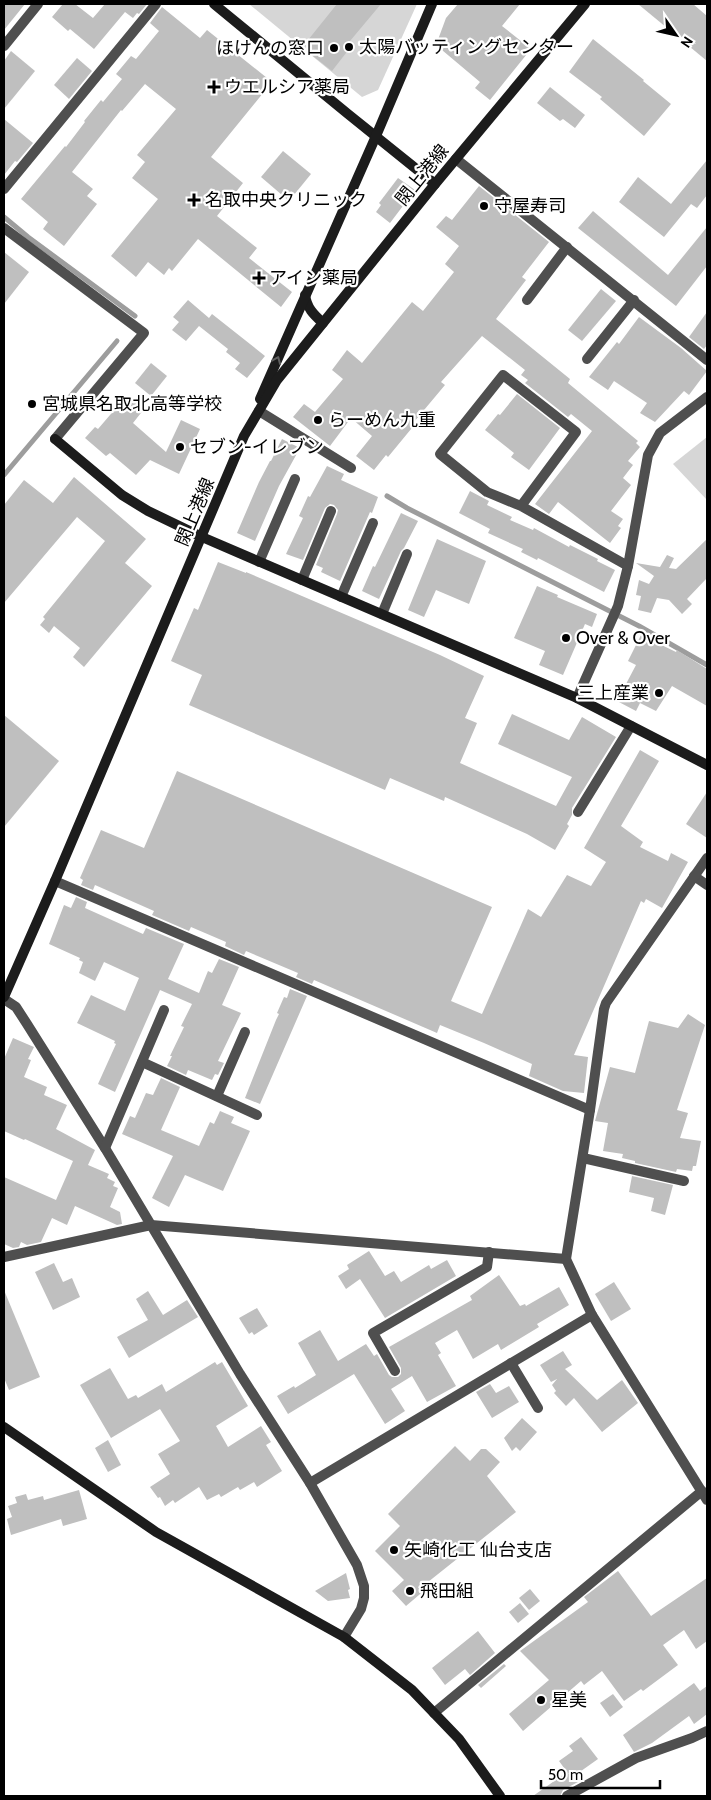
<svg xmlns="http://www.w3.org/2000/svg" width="711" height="1800" font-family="Cabin,'Noto Sans JP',sans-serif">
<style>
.green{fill:#d6d6d6}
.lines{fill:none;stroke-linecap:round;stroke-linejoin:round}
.stream{stroke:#9d9d9d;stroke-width:5}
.building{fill:#bfbfbf}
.street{stroke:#4f4f4f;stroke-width:10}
.secondary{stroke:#1c1c1c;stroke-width:10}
.oneway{stroke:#606060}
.poi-dot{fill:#000;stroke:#fff;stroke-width:2}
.labels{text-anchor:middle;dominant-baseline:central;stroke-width:4.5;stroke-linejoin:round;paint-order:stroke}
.poi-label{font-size:18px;fill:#000;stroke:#fff;text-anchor:start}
.street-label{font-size:18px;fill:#000;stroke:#fff}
</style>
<rect width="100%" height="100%" fill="#fff"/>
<g class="green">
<path d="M249 4H417L378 90 362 97Z"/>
<path d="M707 437V500L673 464Z"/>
</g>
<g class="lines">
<g class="stream">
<path d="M4 217 28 237 135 316"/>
<path d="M4 475 117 341"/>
<path d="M387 496 407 508 639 626 707 665"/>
</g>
</g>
<g class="building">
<path d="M4 4H25L4 30Z"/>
<path d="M63 4H75L93 18 105 4H147L139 14 137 13 133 18 125 12 94 49 70 29 68 31 52 17Z"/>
<path d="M337 4H381L350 41 353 44 332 71 313 56 314 54 304 45Z"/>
<path d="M458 4H520L502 26 531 49 490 100 475 88 480 82 436 45 446 18Z"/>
<path d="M638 4H693L707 16V61Z"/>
<path d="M162 7 200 38 207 30 272 82 211 157 243 183 217 216 257 248 249 258 292 292 281 307 198 239 172 271 169 268 164 275 148 262 136 277 111 256 158 199 132 178 145 162 137 155 176 109 145 84 122 111 121 110 72 172 93 189 87 196 97 204 64 246 43 229 48 222 21 199 65 146 66 147 85 122 84 121 101 100 103 102 122 79 116 74 131 56 136 59 159 31 150 23Z"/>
<path d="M593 39 644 80 643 81 671 104 644 136 600 99 602 97 569 72Z"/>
<path d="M11 51 35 71 4 109V61Z"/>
<path d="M77 58 92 71 69 99 54 85Z"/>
<path d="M550 87 585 115 575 128 563 119 560 121 537 103Z"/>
<path d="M4 119 33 143 17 162 15 161 4 175Z"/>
<path d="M283 151 311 174 289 201 261 177Z"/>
<path d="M707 160V195L697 208 691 204 664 237 619 202 638 177 671 204Z"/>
<path d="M398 178 415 190 390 223 376 212 381 205 379 203Z"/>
<path d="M479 186 549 242 522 277 526 280 496 319 570 379 568 383 638 441 636 443 640 447 628 461 633 465 623 478 631 485 611 511 623 519 618 526 621 528 610 543 558 502 549 514 535 504 592 431 571 414 568 417 525 383 528 380 521 375 525 370 482 336 441 382 445 385 414 422 416 423 388 457 386 455 374 470 356 456 372 436 351 418 330 446 293 417 304 404 315 412 343 379 332 370 347 350 362 363 412 302 423 311 454 272 445 264 459 246 436 227 446 216 452 220Z"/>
<path d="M593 211 668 275 707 227V266L676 306 578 228Z"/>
<path d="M4 252 29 272 4 304Z"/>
<path d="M601 289 616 301 582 341 568 330Z"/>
<path d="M188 300 209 318 212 314 265 356 247 378 235 369 240 363 226 352 228 349 199 326 186 341 172 330 179 322 173 317Z"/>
<path d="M707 312V345L704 349 689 337Z"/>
<path d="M639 317 681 348 707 371 689 395 684 391 655 422 640 413 647 403 614 381 608 390 589 377 617 342 619 344Z"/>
<path d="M151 363 167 376 151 396 135 383Z"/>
<path d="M517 394 560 428 529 470 511 457 514 453 485 430 498 414 500 415Z"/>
<path d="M133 400 144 409 133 423 166 452 181 420 200 429 179 474 150 460 136 475 110 453 106 456 85 438 95 427 98 429 116 408 122 413Z"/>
<path d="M282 439 300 448 279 486 255 541 237 533 259 482 270 461H271Z"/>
<path d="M327 466 344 474 341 480 378 497 372 513 370 512 340 581 321 572 323 568 316 565 337 514 338 510 334 505 330 504 325 508 303 560 286 554 303 518 299 516 308 496 310 497Z"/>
<path d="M74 477 146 539 125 563 152 586 84 667 73 657 80 648 54 626 49 633 40 625 45 619 43 617 105 541 77 517 4 603V505L24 480 53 503Z"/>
<path d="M470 491 489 501 487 505 512 517 510 520 533 530 534 528 569 547 570 545 598 559 597 561 615 570 604 592 538 558 537 560 521 552 523 549 488 533 490 529 459 513Z"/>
<path d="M401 513 418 521 404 548 401 551 379 599 362 591 373 566 375 567Z"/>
<path d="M437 539 486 561 469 604 436 590 424 617 408 610Z"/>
<path d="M707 539V578L687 599 692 604 682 614 669 600 657 598 651 613 638 610 641 596 636 595 639 580 649 584 654 576 636 563 660 567 667 555 674 558 669 568 676 569Z"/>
<path d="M218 562 246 573V572L440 655 484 676 465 718 477 723 460 763 556 806 572 777 498 744 512 714 569 740 582 717 616 737 572 808V815L567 824 569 826 555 850 527 834 445 797 444 801 390 778 385 790 189 705 202 675 171 661 194 608 198 610Z"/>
<path d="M537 586 558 595 557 597 597 614 592 627 585 624 563 675 539 665 545 651 514 638Z"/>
<path d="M641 635 676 652 677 650 707 669V706L672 686 656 711 640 703 636 711 617 701 636 665 628 661Z"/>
<path d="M4 715 59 761 4 827Z"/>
<path d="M640 750 659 761 621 826 643 842 640 847 668 861 671 853 688 862 662 908 646 899 644 903 641 901 574 1055 588 1057 584 1093 563 1091 529 1076 532 1064 484 1043 440 1025 437 1033 314 980 312 984 296 977 298 973 246 951 244 955 225 946 226 942 191 927 189 931 152 915 154 911 95 885 93 890 81 885 83 880 80 878 101 830 144 848 177 771 492 907 451 1001 482 1014 528 909 541 917 567 875 591 886 606 862 584 848Z"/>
<path d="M707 792V838L686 824Z"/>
<path d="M76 897 87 902 85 908 143 934 146 928 184 944 168 979 199 993 208 971 212 973 219 959 239 967 222 1005 241 1013 218 1061 224 1063 218 1075 215 1074 212 1080 188 1070 186 1075 167 1066 172 1056H170L184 1027 181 1026 192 1004 160 990 115 1092 98 1084 116 1044 114 1043 115 1041 77 1023 91 995 125 1011 139 978 104 962 95 981 79 973 83 962 79 960 80 958 49 944 64 905 71 908Z"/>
<path d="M290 989 307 996 260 1104 245 1098 276 1020 279 1014 277 1013 284 997 287 998Z"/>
<path d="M688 1014 705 1025 677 1110 688 1113 680 1138 701 1141 696 1166H693L692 1171 677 1169 676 1172 635 1163V1161L622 1158 623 1154 603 1151 608 1123 595 1121 610 1067 635 1073 649 1021 678 1028Z"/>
<path d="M13 1038 34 1047 28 1059 31 1060 24 1077 47 1087 44 1095 67 1105 56 1129 95 1150 88 1165 109 1174 107 1178 115 1182 113 1186 118 1188 110 1207 120 1212 122 1224 117 1225 75 1206 67 1225 52 1218 41 1242 27 1245 21 1242 19 1247 13 1248 4 1244V1177L56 1200 73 1161 25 1139 24 1140 4 1131V1059Z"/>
<path d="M161 1078 180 1087 161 1130 199 1146 210 1122 214 1124 220 1111 234 1117 231 1123 250 1131 223 1191 185 1175 169 1207 152 1198 173 1156 122 1134 130 1116 135 1118 146 1093 153 1095Z"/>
<path d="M632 1176 673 1185 665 1215 651 1211 654 1198 629 1192Z"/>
<path d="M369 1251 385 1276 394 1271 401 1282 429 1265 431 1269 447 1260 456 1276 385 1318 360 1279 346 1289 338 1276 349 1269 347 1265Z"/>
<path d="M54 1263 63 1282 72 1278 80 1297 53 1310 35 1272Z"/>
<path d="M499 1275 520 1306 525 1304 526 1306 559 1287 569 1305 537 1324 539 1327 501 1350 498 1344 473 1359 457 1330 435 1343 441 1353 438 1355 456 1386 427 1402 412 1376 391 1389 405 1411 385 1424 354 1374 288 1414 277 1396 294 1386 295 1388 316 1375 298 1343 320 1330 338 1361 366 1344 374 1356 377 1354 389 1375 392 1377H398L401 1374V1368L389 1347 472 1300 470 1296Z"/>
<path d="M614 1282 631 1309 611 1321 595 1294Z"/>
<path d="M4 1290 40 1377 9 1390 4 1378Z"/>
<path d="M148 1291 163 1315 187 1300 198 1317 129 1358 117 1337 148 1320 136 1299Z"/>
<path d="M257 1308 268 1326 254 1335 252 1332 249 1334 239 1318Z"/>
<path d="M563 1351 572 1365 565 1369 597 1400 622 1380 638 1403 602 1432 574 1398 566 1406 554 1393 556 1391 552 1385 557 1379 551 1382 540 1365Z"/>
<path d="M215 1362 217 1365 222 1362 248 1406 216 1426 228 1447 261 1426 271 1442 266 1445 282 1471 257 1487 254 1482 240 1490 238 1487 221 1497 219 1494 207 1500 199 1487 175 1503 173 1500 165 1506 160 1497 158 1498 150 1487 170 1474 158 1454 180 1441 160 1409 111 1438 80 1385 110 1368 128 1399 136 1395 138 1398 162 1384 166 1392Z"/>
<path d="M490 1384 496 1393 509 1386 519 1402 492 1418 476 1392Z"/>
<path d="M522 1418 537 1432 520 1451 516 1447 512 1451 504 1438Z"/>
<path d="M108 1440 121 1465 108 1472 95 1448Z"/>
<path d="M455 1446 470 1461 481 1449H486L500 1462 487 1476 516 1512 423 1586 426 1589 406 1606 392 1591 404 1580 375 1551 400 1526 388 1514Z"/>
<path d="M79 1490 87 1519 63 1526 61 1519 11 1535 7 1519 12 1517 8 1506 17 1503 15 1497 26 1494 28 1500 43 1496 44 1500Z"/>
<path d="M618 1571 651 1616 707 1578V1641L696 1649 684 1630 663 1645 678 1665 643 1691 641 1689 624 1701 602 1671 584 1685 581 1681 523 1731 509 1714 549 1680 520 1651 588 1602 584 1597Z"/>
<path d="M346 1573 350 1589 348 1590 350 1598 328 1601 315 1591Z"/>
<path d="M530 1589 540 1601 529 1610 519 1598Z"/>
<path d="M520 1603 529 1614 518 1623 509 1612Z"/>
<path d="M478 1631 495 1653 470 1675 465 1669 445 1685 432 1668Z"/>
<path d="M504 1664 506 1666 481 1688 478 1685Z"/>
<path d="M694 1683 700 1691 707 1686V1714L694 1724 689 1716 652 1743 634 1752 623 1735Z"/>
<path d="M613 1694 623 1707 610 1717 600 1703Z"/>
<path d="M581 1737 598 1759 574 1776 578 1782 563 1790 560 1796H533L567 1772 559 1761 573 1751 569 1746Z"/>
</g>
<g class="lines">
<g class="street">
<path d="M4 46 38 4"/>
<path d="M456 159 707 360"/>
<path d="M4 189 156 4"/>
<path d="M4 228 144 333 55 439"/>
<path d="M527 300 567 247"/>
<path d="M587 359 634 300"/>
<path d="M259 411 351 468"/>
<path d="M521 506 576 432 503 375 440 454 487 492 521 506 628 566"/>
<path d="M259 562 295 479"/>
<path d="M302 580 331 511"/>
<path d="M341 597 373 523"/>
<path d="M382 614 407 554"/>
<path d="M577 698 618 606 628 566 648 455 660 433 707 397"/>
<path d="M578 812 631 726"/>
<path d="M694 876 707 885"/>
<path d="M4 999 16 1007 27 1024 105 1148 240 1374 310 1483 357 1565 364 1586V1598L361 1609 344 1637"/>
<path d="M142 1062 257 1115"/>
<path d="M217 1096 245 1032"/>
<path d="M590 1110 604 1009 606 1003 707 858"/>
<path d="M105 1148 164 1010"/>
<path d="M583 1158 684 1181"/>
<path d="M4 1257 151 1225 566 1259 590 1110 55 881"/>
<path d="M566 1259 592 1315 707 1500"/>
<path d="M511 1363 538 1408"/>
<path d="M395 1371 373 1333 487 1267 489 1252"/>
<path d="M310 1483 592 1315"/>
<path d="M434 1713 702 1491"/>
<path d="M567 1796 636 1758 692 1738 707 1731"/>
</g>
<g class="secondary">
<path d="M214 4 348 114 435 184"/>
<path d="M305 295C307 308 313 314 323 323"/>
<path d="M260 399 376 136 432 4"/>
<path d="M55 439 122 495 148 511 202 537 577 698 707 765"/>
<path d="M4 997 55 881 244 436 277 380 435 184 585 4"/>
<path d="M4 1427 156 1532 344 1637 412 1690 459 1739 500 1796"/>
</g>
</g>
<defs><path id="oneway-chevron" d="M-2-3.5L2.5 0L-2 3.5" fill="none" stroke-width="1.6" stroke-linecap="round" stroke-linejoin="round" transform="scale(1.25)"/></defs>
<use class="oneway" href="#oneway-chevron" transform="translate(277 360) rotate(-67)"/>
<g class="poi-dot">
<circle cx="349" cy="47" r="5"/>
<circle cx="334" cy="48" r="5"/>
<path d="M211.5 79.5h5v5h5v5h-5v5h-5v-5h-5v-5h5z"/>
<path d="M191.5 192.5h5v5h5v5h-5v5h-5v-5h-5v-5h5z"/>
<circle cx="484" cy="206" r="5"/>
<path d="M256.5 270.5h5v5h5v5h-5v5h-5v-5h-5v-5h5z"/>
<circle cx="32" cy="404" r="5"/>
<circle cx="318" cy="420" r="5"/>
<circle cx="180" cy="447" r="5"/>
<circle cx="566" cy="638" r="5"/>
<circle cx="659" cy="693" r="5"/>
<circle cx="394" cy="1550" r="5"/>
<circle cx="410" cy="1591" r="5"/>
<circle cx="541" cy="1700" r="5"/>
</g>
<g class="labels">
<g class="poi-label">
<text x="359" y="47">太陽バッティングセンター</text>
<text x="324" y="48" text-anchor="end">ほけんの窓口</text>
<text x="224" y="87">ウエルシア薬局</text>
<text x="205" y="200">名取中央クリニック</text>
<text x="494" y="206">守屋寿司</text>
<text x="269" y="278">アイン薬局</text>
<text x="42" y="404">宮城県名取北高等学校</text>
<text x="328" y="420">らーめん九重</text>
<text x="190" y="447">セブン-イレブン</text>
<text x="576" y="638">Over &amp; Over</text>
<text x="649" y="693" text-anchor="end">三上産業</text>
<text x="404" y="1550">矢崎化工 仙台支店</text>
<text x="420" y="1591">飛田組</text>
<text x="551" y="1700">星美</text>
</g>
<g class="street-label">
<text transform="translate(422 175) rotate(-51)">閖上港線</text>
<text transform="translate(195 512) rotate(-67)">閖上港線</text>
</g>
</g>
<rect width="711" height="1800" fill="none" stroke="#000000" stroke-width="10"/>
<g transform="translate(676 35) rotate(124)" stroke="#ffffff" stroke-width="4" paint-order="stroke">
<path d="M0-4L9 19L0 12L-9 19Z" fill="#000000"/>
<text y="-8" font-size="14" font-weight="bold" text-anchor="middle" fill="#000000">N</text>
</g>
<path d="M541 1780v8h119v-8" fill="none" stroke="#000000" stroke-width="2.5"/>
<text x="548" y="1780" font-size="15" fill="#000000" stroke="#ffffff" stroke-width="4" paint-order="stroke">50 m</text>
</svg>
